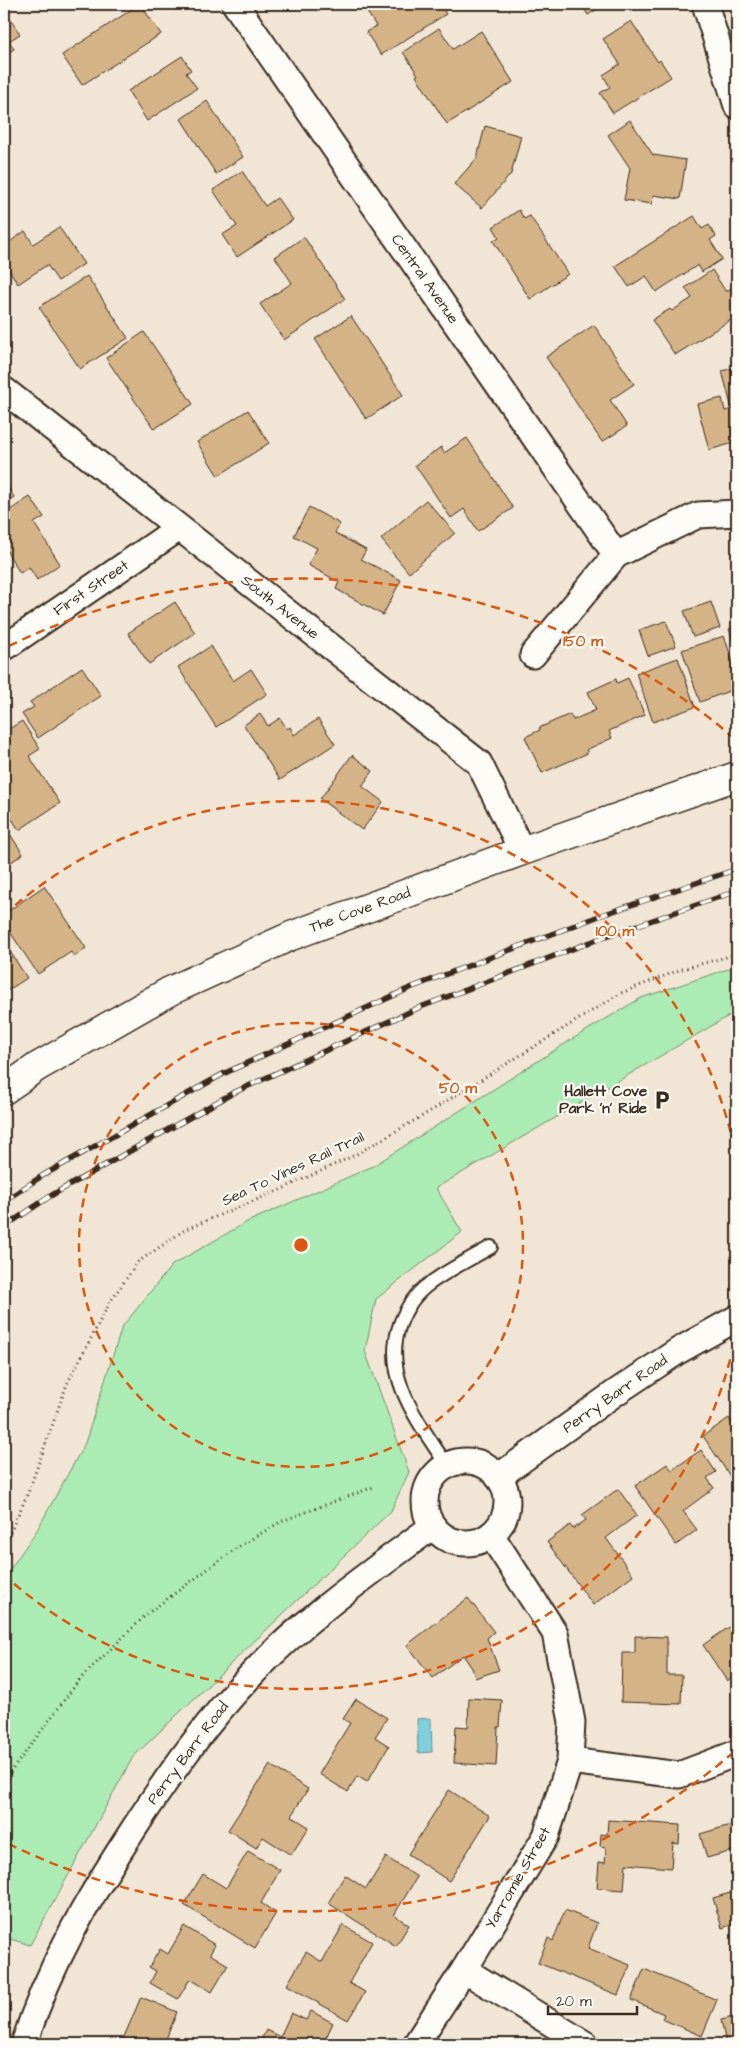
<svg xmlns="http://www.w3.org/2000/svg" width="741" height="2048" font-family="'Architects Daughter',sans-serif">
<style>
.green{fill:#abecb4;stroke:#738b69}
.water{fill:#80cfdd;stroke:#648d91}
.building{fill:#d4b487;stroke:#3b2a1e}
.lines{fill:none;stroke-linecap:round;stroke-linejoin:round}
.service-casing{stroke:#3b2a1e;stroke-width:16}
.minor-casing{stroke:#3b2a1e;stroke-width:29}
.tertiary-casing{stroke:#3b2a1e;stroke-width:31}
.path{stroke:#3b2a1e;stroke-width:3;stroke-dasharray:1 4;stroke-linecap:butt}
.service{stroke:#fdfcf7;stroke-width:12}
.minor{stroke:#fdfcf7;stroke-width:25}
.tertiary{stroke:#fdfcf7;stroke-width:28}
.rail-casing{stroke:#3b2a1e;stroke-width:5.5}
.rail{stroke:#fdfcf7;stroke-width:4;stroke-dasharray:11;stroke-linecap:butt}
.ring{fill:none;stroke:#df570d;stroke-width:2.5;stroke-dasharray:9 6}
.labels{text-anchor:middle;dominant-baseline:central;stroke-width:4.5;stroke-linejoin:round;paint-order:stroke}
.street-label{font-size:15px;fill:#3b2a1e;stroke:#fdfcf7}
.poi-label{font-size:15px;font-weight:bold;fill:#3b2a1e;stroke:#fdfcf7;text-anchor:end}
.centre{fill:#df570d;stroke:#fdfcf7;stroke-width:2.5}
.ring-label{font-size:15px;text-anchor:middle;font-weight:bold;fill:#df570d;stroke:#fdfcf7;stroke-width:4.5;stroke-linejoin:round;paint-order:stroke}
</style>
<rect width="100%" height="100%" fill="#f1e6d5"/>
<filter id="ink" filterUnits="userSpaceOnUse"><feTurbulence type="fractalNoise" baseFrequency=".02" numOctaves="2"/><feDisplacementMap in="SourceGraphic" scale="10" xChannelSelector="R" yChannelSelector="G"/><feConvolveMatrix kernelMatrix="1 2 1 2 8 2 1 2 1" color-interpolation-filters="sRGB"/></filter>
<g filter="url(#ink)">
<path class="green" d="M737 966V1011L436 1188 462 1232 376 1299 365 1351 409 1472 391 1511 133 1757 30 1945 4 1937V1578L37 1530 85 1443 122 1327 172 1265 247 1222 373 1166 574 1038 641 998Z"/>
<path class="water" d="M431 1718 432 1752 418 1753 417 1719Z"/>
<g class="building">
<path d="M140 4 161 34 82 85 62 55Z"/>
<path d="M362 4H440L446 14 381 55 366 32 376 26Z"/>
<path d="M581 4H605L588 15Z"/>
<path d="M6 13 20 34 9 41 14 49 4 56V15Z"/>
<path d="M631 21 658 62 660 60 671 77 613 113 600 93 610 87 603 75 620 64 603 39Z"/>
<path d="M439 28 453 49 481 31 513 82 447 124 416 76 418 75 403 52Z"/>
<path d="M182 56 191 70 186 73 197 88 147 121 128 91Z"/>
<path d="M207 101 243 157 216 174 181 119Z"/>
<path d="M630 120 653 155 686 160 680 199 653 195 652 204 624 200 630 168 608 135Z"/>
<path d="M485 126 521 136 511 174 482 208 454 184 477 158Z"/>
<path d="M242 171 265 206 277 198 293 220 237 257 222 235 237 226 213 190Z"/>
<path d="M519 210 524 219 530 216 568 274 530 299 493 241 499 237 493 227Z"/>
<path d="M694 216 702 229 709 225 716 236 710 240 722 259 702 272 698 265 656 292 646 276 629 287 615 266Z"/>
<path d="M59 227 84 264 58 281 47 265 18 284 4 262V246L25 231 33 244Z"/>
<path d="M304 237 345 299 284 340 260 304 292 283 275 257Z"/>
<path d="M712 270 726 292 731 288 737 298V316L675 355 652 320 670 309 672 311 692 298 685 288Z"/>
<path d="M87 276 128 338 80 369 39 307Z"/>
<path d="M351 316 403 395 366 419 315 339Z"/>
<path d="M594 325 634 384 610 400 627 426 602 442 546 357Z"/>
<path d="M144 332 193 404 154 429 106 358Z"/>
<path d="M737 367V442L709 450 697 404 722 398 725 411 732 409 722 371Z"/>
<path d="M248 410 269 443 218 476 197 442Z"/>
<path d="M467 438 513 508 478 531 464 509 451 518 415 465 441 447 444 453Z"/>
<path d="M4 481 14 497 4 504Z"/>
<path d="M30 497 44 517 34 523 60 564 37 580 29 567 20 573 6 550 4 552V514Z"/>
<path d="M426 500 455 533 409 573 381 539Z"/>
<path d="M309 507 340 524 335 533 366 550 361 559 401 580 383 615 336 589 339 582 308 565 317 548 294 536Z"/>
<path d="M737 586V607L731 588Z"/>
<path d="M175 602 195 633 149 664 128 633Z"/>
<path d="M711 602 720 628 693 637 684 611Z"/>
<path d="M666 621 676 646 648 656 639 630Z"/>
<path d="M737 627V652L729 629Z"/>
<path d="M724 636 737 674V688L700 702 682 650Z"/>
<path d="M211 646 233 681 251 669 267 694 216 727 178 667Z"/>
<path d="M678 658 695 707 653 722 636 673Z"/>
<path d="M82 667 101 696 38 738 22 714 34 707 30 702Z"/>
<path d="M628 678 645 715 609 731 612 738 586 750 588 753 542 773 525 737 540 730 539 728 570 714 573 720 596 710 588 692 616 679 617 683Z"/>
<path d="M260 714 268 726 280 718 287 729 290 727 294 735 318 719 335 744 280 780 244 725Z"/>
<path d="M22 721 40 749 29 756 60 803 19 830 4 807V732Z"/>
<path d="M352 755 373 771 362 786 383 802 362 830 320 799Z"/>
<path d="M4 825 23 854 4 867Z"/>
<path d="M44 886 86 948 74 957 71 952 38 974 4 923V914Z"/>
<path d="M4 942 27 978 4 993Z"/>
<path d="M729 1418 731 1422 737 1418 736 1485 703 1436Z"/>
<path d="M701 1450 716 1472 707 1478 714 1488 683 1511 697 1530 676 1545 635 1486 667 1464 672 1470Z"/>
<path d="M618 1489 637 1515 606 1538 633 1575 593 1605 547 1542 570 1525 573 1529 586 1520 582 1515Z"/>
<path d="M468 1598 494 1632 487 1638 499 1670 475 1678 472 1668 463 1655 433 1678 407 1645Z"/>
<path d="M735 1623 737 1626V1674L727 1681 703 1645Z"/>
<path d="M635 1636 667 1637V1675H682L681 1704 621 1702 622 1653H635Z"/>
<path d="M469 1698 502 1700 500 1727H498L496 1766 454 1763 456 1726 468 1727Z"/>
<path d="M356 1699 387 1718 375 1737 389 1746 367 1782 357 1776 348 1792 319 1774 350 1723 343 1719Z"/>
<path d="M270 1765 308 1789 291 1816 309 1827 291 1855 263 1837 256 1848 228 1830Z"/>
<path d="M449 1790 490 1816 449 1881 408 1854Z"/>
<path d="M608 1820 680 1825 679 1844 673 1843 671 1868 626 1864 624 1890 597 1888 599 1862 605 1863 606 1847 600 1846 601 1834 607 1835Z"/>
<path d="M737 1823V1869L732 1851 707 1858 700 1834Z"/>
<path d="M248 1851 280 1870 261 1903 276 1913 255 1948 184 1905 203 1874 226 1888Z"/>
<path d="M386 1857 417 1877 394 1915 409 1925 396 1946 328 1903 345 1875 366 1889Z"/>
<path d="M737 1891V1923L722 1928 713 1898Z"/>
<path d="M565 1910 597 1923 588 1948 630 1965 618 1995 538 1963 548 1938 553 1941Z"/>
<path d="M343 1925 372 1942 349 1983 365 1992 348 2020 287 1985 306 1952 322 1962Z"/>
<path d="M184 1926 215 1945 210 1954 228 1965 212 1992 190 1979 178 1999 150 1983 156 1971 149 1967 160 1949 168 1954Z"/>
<path d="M644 1969 717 2000 702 2036 662 2019 664 2014 631 2000Z"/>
<path d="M141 1997 177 2012 164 2044H121Z"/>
<path d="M737 1998V2044H726L721 2020 737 2016 733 1999Z"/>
<path d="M311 2011 333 2023 323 2044H259L266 2030 280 2037 291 2013 306 2020Z"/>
</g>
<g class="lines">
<defs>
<path id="service" d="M447 1466C420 1423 381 1377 400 1324 406 1308 415 1294 429 1284 448 1270 470 1259 491 1247"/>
<g id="minor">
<path d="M235 4 616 555"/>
<path d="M705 4 737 106"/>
<path d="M4 390 479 763 522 851"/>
<path d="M4 648 179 528"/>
<path d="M533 655 616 555 698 515 737 513"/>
<circle cx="466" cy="1502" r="41"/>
<path d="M498 1477 615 1393 678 1351 737 1318"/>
<path d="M570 1761 679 1775 737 1753"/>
<path d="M464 1970 585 2044"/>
<path d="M24 2044C49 1965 88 1899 133 1830 170 1773 209 1718 257 1669 309 1615 373 1571 433 1526"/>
<path d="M416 2044 464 1970 546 1836 570 1761 572 1722 555 1633 491 1535"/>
</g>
<path id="tertiary" d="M4 1090 37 1067 170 991 291 936 522 851 737 776"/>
</defs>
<use href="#service" class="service-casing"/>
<use href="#minor" class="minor-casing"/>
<use href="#tertiary" class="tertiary-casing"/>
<g class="path">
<path d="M730 808 736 823"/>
<path d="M4 1546 28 1493 67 1384 110 1302 138 1262 186 1229 278 1191 355 1155 424 1115 621 993 682 969 737 954"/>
<path d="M4 1781 80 1679 148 1613 238 1547 282 1521 376 1486"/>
</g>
<use href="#service" class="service"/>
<use href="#minor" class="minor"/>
<use href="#tertiary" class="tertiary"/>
<defs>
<g id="rail">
<path d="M4 1201 42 1176 223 1074 410 988 599 916 737 869"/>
<path d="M4 1227 52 1195 233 1093 418 1008 609 935 737 891"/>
</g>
</defs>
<use href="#rail" class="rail-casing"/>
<use href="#rail" class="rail"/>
</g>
</g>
<g class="ring">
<circle cx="301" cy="1245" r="222"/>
<path d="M737 1330A444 444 0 0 1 4 1575M4 915A444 444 0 0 1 737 1160"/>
<path d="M734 1752A667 667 0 0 1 9 1844M9 646A667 667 0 0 1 734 738"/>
</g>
<defs>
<symbol id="parking-bare" viewBox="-9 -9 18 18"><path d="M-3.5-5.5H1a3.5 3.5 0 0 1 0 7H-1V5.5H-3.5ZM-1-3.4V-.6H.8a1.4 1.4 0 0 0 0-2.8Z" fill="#3b2a1e" stroke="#fdfcf7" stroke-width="2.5" paint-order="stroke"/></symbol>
</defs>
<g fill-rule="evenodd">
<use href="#parking-bare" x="648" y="1086" width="28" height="28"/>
</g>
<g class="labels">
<g class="street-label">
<text transform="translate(425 279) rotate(55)">Central Avenue</text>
<text transform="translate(91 588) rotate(-34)">First Street</text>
<text transform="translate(280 607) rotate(38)">South Avenue</text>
<text transform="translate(360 910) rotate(-20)">The Cove Road</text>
<text transform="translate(293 1169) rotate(-25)">Sea To Vines Rail Trail</text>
<text transform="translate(615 1394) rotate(-35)">Perry Barr Road</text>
<text transform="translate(188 1753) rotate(-53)">Perry Barr Road</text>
<text transform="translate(518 1878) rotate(-60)">Yarromie Street</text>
</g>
<g class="poi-label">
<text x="647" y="1091">Hallett Cove<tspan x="647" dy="17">Park 'n' Ride</tspan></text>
</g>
</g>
<circle cx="301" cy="1245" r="8" class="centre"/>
<g class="ring-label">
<text x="583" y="646">150 m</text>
<text x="615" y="936">100 m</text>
<text x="458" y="1093">50 m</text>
</g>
<rect width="741" height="2048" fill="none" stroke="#fdfcf7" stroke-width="20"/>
<rect x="10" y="10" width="721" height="2028" fill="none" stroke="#3b2a1e" stroke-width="2" filter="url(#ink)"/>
<path d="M548 2006v8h89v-8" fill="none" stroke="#3b2a1e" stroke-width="2.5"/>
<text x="556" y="2006" font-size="15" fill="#3b2a1e" stroke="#fdfcf7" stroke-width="4" paint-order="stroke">20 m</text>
</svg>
